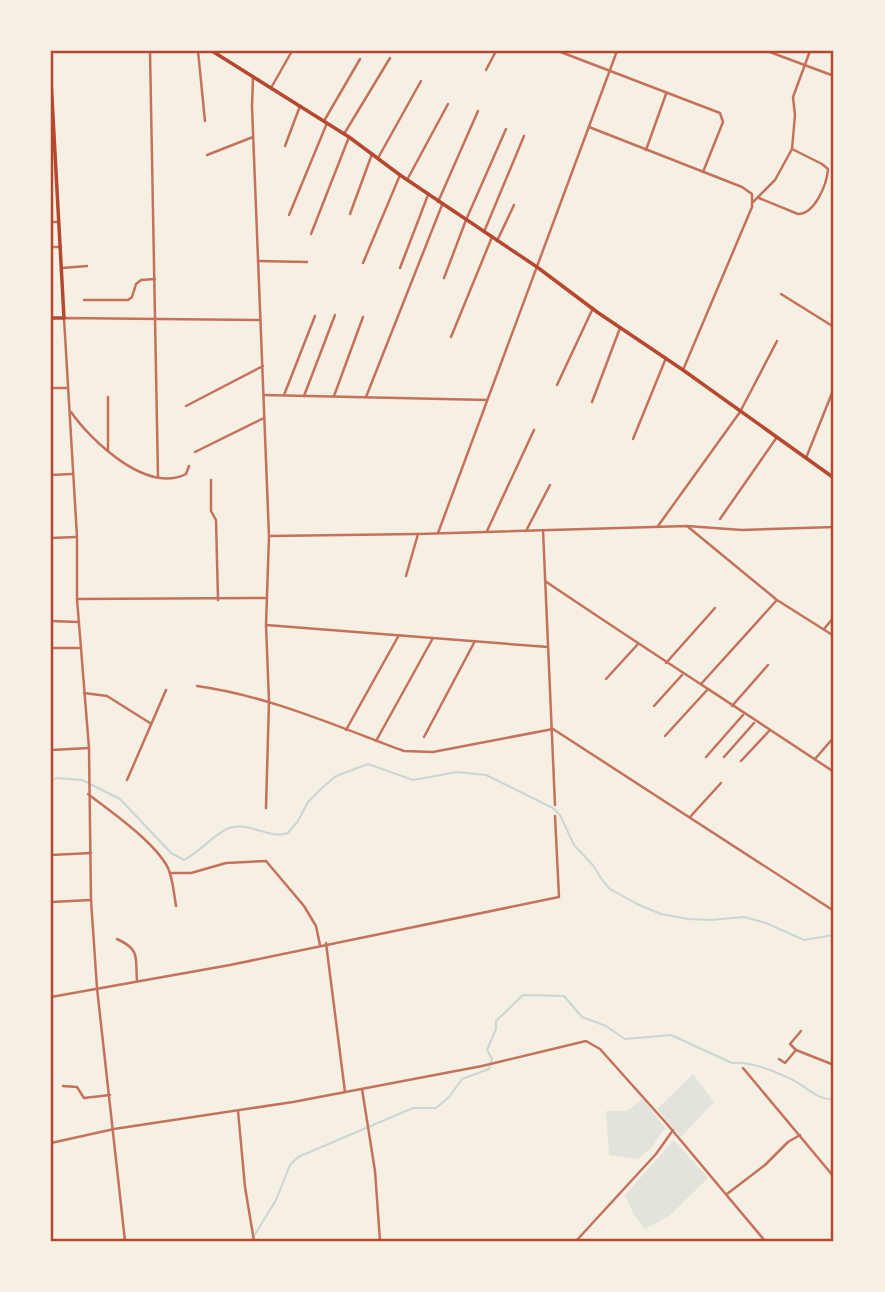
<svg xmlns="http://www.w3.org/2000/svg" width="885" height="1292" font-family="Jost,sans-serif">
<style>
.green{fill:#e2e4dc}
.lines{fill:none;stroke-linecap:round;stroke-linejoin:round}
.stream{stroke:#c9d6d2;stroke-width:2}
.minor{stroke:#c5725c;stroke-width:2.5}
.secondary{stroke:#b5482f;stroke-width:3.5}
.neatline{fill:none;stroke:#b5482f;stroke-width:2.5}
</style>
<rect width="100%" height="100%" fill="#f6efe4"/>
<g class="green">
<path d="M693 1074 714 1102 681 1137 657 1109Z"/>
<path d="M643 1099 665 1128 651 1148 638 1159 609 1155 606 1111H627Z"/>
<path d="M674 1140 708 1178 669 1216 645 1229 634 1215 625 1195Z"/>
</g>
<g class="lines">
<g class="stream">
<path d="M51 781 56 778 82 780 120 799 171 853 184 860C200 852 215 833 229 828 248 821 270 840 288 833L298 821 308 802 323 787 336 776 368 764 413 780 457 772 486 775 553 808 560 815 574 845 592 864 603 881 610 889 637 904 661 914 688 919 711 920 744 917 766 923 804 940 834 935"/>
<path d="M251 1241 276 1200 290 1165 298 1157 413 1108H436L449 1097 462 1079 489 1069 492 1059 487 1050 496 1029V1021L523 995 564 996 582 1017 606 1026 625 1039 671 1035 732 1063C750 1061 774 1071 791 1079 806 1086 818 1101 834 1099"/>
</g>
<g class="minor">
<path d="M150 51 158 477"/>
<path d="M198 51 205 121"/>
<path d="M558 51 720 113 723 122 703 172"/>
<path d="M767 51 834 76"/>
<path d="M486 70 496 51"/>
<path d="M253 77 252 107 269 536 266 625 269 701 266 808"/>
<path d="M271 88 292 51"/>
<path d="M324 121 360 59"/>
<path d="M589 127 742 187 752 194V207L683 370"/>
<path d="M344 134 390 58"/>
<path d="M285 146 300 106"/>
<path d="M646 150 666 94"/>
<path d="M207 155 253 137"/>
<path d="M378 158 421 81"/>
<path d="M407 180 448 104"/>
<path d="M759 198 798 214C815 214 827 184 828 169L822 164 792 149"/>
<path d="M438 202 478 111"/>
<path d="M753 202 775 180 792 149 795 115 793 97 810 51"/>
<path d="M350 214 372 154"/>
<path d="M289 215 327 123"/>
<path d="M51 222H59"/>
<path d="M484 232 524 136"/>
<path d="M311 234 349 137"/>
<path d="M497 241 514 205"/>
<path d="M51 247H61"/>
<path d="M258 261 307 262"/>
<path d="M363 263 400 175"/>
<path d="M62 268 87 266"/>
<path d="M400 268 428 195"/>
<path d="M444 278 466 220 506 129"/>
<path d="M781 294 834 327"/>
<path d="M84 300H128L132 297 136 284 141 280 155 279"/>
<path d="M451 337 492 237"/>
<path d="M557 385 593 308"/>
<path d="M51 388H67"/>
<path d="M264 395 487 400"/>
<path d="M284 395 315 316"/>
<path d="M304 396 335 315"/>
<path d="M334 396 363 317"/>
<path d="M108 397V451"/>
<path d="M366 397 442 205"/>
<path d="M592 402 620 328"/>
<path d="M186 406 263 366"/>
<path d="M71 412C91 441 147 494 186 474L189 466"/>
<path d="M633 439 666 358"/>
<path d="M195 452 264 418"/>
<path d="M806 458 834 388"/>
<path d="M51 475 72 474"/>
<path d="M211 480V511L216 520 218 600"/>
<path d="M720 519 777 437"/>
<path d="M658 526 740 412 777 341"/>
<path d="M687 526 777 600 834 636"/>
<path d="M543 530 555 805"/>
<path d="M487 531 534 430"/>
<path d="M526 531 550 485"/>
<path d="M438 533 617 51"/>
<path d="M269 536 418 534 687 526 742 530 834 527"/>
<path d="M51 538 75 537"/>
<path d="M406 576 418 534"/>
<path d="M545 581C641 646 738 708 834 772"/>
<path d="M77 599 267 598"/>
<path d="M51 621 79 622"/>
<path d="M266 625 548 647"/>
<path d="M824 629 834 617"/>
<path d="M51 648H81"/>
<path d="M666 663 715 608"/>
<path d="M606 679 638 644"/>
<path d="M701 684 776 601"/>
<path d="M197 686C269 696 336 726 404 751L433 752 553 729"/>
<path d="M84 693 107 696 150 723"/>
<path d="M654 706 682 675"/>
<path d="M732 706 768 665"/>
<path d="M553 729 834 911"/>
<path d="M346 730 399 635"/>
<path d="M665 736 708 689"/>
<path d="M424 737 475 641"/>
<path d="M376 741 433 638"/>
<path d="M51 750 89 748"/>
<path d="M706 757 743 715"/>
<path d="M724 757 754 723"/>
<path d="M815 759 834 737"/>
<path d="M741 761 770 730"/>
<path d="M127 780 166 690"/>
<path d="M88 794C111 812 155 842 168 868 173 879 174 894 176 906"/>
<path d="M690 817 721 783"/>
<path d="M51 855 91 853"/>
<path d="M170 873H191L226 863 266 861 304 906 316 926 320 945"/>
<path d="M51 902 91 900"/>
<path d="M117 939C141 950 135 957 137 981"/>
<path d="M326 943 345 1092"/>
<path d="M51 997 230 965 559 897 555 816"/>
<path d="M796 1050 790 1044 801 1031"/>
<path d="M779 1059 785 1063 796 1050 834 1065"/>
<path d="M743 1068 834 1177"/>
<path d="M63 1086 77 1087 84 1098 110 1095"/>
<path d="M362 1089 375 1171 380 1241"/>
<path d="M238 1111 245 1187 254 1241"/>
<path d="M51 1143 114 1129 293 1102 482 1066 586 1041 600 1049 667 1124 765 1241"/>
<path d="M727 1194 765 1165 788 1142 800 1135"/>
<path d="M125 1241 97 988 91 900 89 748 77 599V537L64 318 260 320"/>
<path d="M576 1241 656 1154 673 1130"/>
</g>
<g class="secondary">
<path d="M212 51 349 137 400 175 537 267 597 312 683 370 834 478"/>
<path d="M51 80 64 318H51"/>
</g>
</g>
<rect width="885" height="1292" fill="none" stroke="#f6efe4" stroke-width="105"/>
<rect x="52" y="52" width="780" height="1188" class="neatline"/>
</svg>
